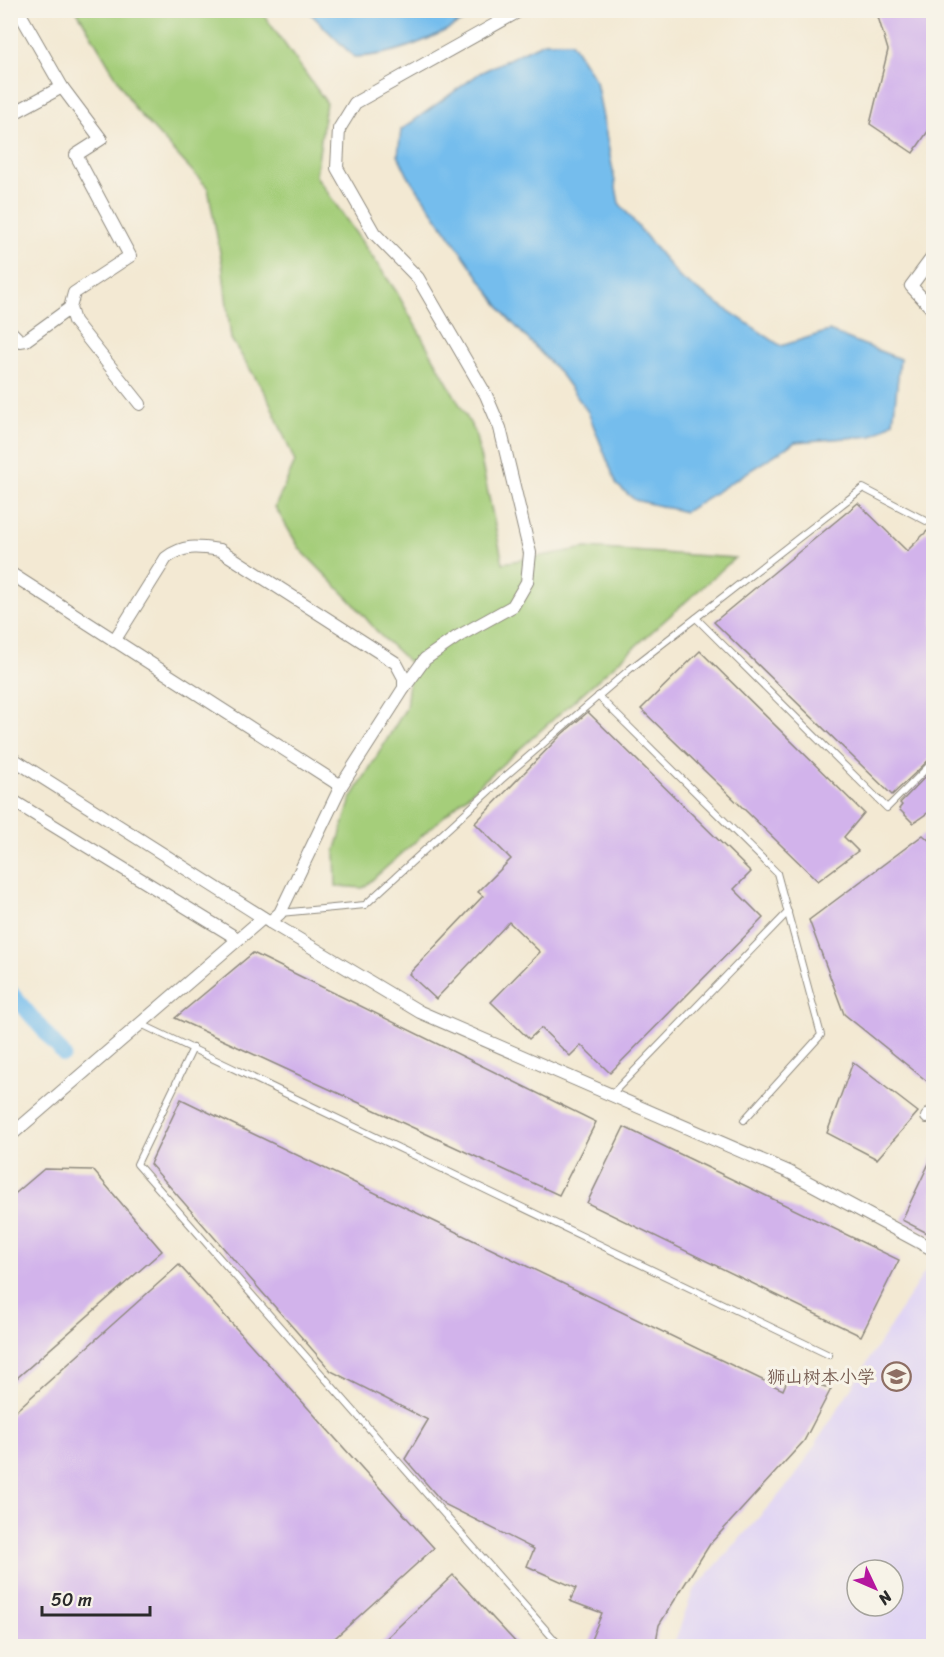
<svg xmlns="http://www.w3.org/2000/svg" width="944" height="1657" font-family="Sriracha,'LXGW WenKai TC',sans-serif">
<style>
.built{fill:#e0d4f4;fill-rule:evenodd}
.green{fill:#a5ce7a;stroke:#687c52;stroke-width:1.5}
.water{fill:#75bded;stroke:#50748c;stroke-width:1.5}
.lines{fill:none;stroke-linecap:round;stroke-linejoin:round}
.canal{stroke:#75bded;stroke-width:15}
.building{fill:#d2b3eb}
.service-casing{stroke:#8f8a7f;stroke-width:8}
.minor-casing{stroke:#8f8a7f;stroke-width:14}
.service{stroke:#fff;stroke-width:6}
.minor{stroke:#fff;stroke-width:12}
.labels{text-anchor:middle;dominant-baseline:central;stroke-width:6;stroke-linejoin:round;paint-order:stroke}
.education-label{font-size:18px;fill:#785e54;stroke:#f7f3e8;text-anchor:end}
</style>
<rect width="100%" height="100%" fill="#f7f3e8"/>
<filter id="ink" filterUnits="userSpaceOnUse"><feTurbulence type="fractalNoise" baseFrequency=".0167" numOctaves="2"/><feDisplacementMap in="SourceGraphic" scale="12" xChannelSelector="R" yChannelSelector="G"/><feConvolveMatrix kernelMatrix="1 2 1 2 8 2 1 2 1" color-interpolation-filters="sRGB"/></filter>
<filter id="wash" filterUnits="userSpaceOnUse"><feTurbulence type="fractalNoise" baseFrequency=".008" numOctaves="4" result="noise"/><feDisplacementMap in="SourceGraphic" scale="24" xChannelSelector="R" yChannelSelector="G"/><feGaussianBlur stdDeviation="1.35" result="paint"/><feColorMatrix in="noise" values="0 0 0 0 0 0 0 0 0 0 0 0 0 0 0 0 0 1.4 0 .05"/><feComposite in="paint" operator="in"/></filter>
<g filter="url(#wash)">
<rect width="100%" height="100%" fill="#f3e9d3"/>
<path class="built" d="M925 1271 934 1276 933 1646H673L693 1591 794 1478ZM857 1570H893V1606H857Z"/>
<path class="green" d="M77 11H261L326 102 316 176 396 291 475 432 503 563 586 548 735 558 363 888 336 886 335 852 351 799 406 708 411 664 380 635 353 603 300 549 275 507 295 462 267 396 231 339 222 263 208 188 135 109Z"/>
<g class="water">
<path d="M308 11H479C442 35 398 56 354 57Z"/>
<path d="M544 42H571L596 81 619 203 680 278 781 346 829 331 900 359 893 422 872 436 795 442 685 512 635 500 617 485 588 412 559 372 506 316 408 176 398 155 401 130 480 73Z"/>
</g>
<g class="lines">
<path class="canal" d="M10 991 64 1055"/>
</g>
<g id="blocks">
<g class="building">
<path d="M876 10H933V124L913 153 870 124 888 50Z"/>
<path d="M858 503 907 551 927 531 933 538V756L892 795 714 622Z"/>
<path d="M700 651 864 813 844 837 858 851 818 881 641 709Z"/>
<path d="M588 712 751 872 734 889 763 918 610 1073 581 1045 570 1056 541 1028 529 1039 491 1002 540 952 509 922 436 999 409 974 483 896 478 892 511 859 475 823 562 734Z"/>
<path d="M933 769V809L913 823 899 809 902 805 900 803Z"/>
<path d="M923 835 933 844V1086L844 1014 809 920Z"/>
<path d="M253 953 596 1122 559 1195 175 1018Z"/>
<path d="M853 1062 918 1112 877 1159 827 1133Z"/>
<path d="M181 1099 783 1390 790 1374 831 1389 804 1441 710 1544 659 1625 655 1647H588L602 1613 570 1601 576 1588 527 1566 534 1549 444 1504 405 1459 428 1420 331 1371 150 1164Z"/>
<path d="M624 1127 899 1260 861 1336 587 1203Z"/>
<path d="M933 1155V1236L902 1220Z"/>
<path d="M44 1169 93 1170 162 1251 10 1384V1198Z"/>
<path d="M179 1265 434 1548 325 1647H17L10 1639V1416Z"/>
<path d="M453 1575 520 1647H377Z"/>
</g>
</g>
</g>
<g filter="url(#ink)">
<use href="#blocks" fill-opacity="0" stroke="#8f8a7f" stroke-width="1.5"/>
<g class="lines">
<defs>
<g id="service">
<path d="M696 618 887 808 934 761"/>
<path d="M598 696 777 873 821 1035 744 1120"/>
<path d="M280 913 365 905 501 780 630 669 863 488 934 525"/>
<path d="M141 1024 829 1355"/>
<path d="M193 1048 137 1164 560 1646"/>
<path d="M611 1095 788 912"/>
</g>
<g id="minor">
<path d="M18 10 62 87 101 139 76 155 130 256 74 293 70 308 74 321 140 404"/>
<path d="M10 115 62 87"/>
<path d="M934 255 911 286 934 311"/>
<path d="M10 331 20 341 26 340 70 308"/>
<path d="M10 573 341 786"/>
<path d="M114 641 166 558C184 544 199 547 220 550L396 663 404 678V688"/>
<path d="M10 757 270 922 420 1012 789 1172 934 1250"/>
<path d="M10 799 238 939"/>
<path d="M270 922 280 913 341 786 404 688 425 659 457 637 513 606 527 582 530 553 500 428 486 395 418 278 374 233 337 168 339 129 355 103 521 10"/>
<path d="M927 1117 934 1110"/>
<path d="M10 1136 263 918"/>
</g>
</defs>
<use href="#service" class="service-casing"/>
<use href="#minor" class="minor-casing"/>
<use href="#service" class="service"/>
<use href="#minor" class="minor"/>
</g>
</g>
<defs>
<symbol id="school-ring" viewBox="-11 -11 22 22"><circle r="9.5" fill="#f7f3e8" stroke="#8d6e63" stroke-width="1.5"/><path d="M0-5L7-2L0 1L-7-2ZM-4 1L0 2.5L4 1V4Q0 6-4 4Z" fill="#8d6e63"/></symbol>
</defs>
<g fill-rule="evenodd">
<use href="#school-ring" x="880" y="1360" width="33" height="33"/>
</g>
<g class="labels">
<g class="education-label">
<text x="875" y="1377">狮山树本小学</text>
</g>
</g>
<rect width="944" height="1657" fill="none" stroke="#f7f3e8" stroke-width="36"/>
<g transform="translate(875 1588) rotate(134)"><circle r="28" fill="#f7f3e8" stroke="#a5a39c" stroke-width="1.5"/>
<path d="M0-4.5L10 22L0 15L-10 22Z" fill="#b5179e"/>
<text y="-9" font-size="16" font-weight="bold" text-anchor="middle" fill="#2b2b2b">N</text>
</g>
<path d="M42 1606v9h108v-9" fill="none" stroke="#2b2b2b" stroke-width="3"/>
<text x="51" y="1606" font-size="18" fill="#2b2b2b" stroke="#f7f3e8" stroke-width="4.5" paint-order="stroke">50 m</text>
</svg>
